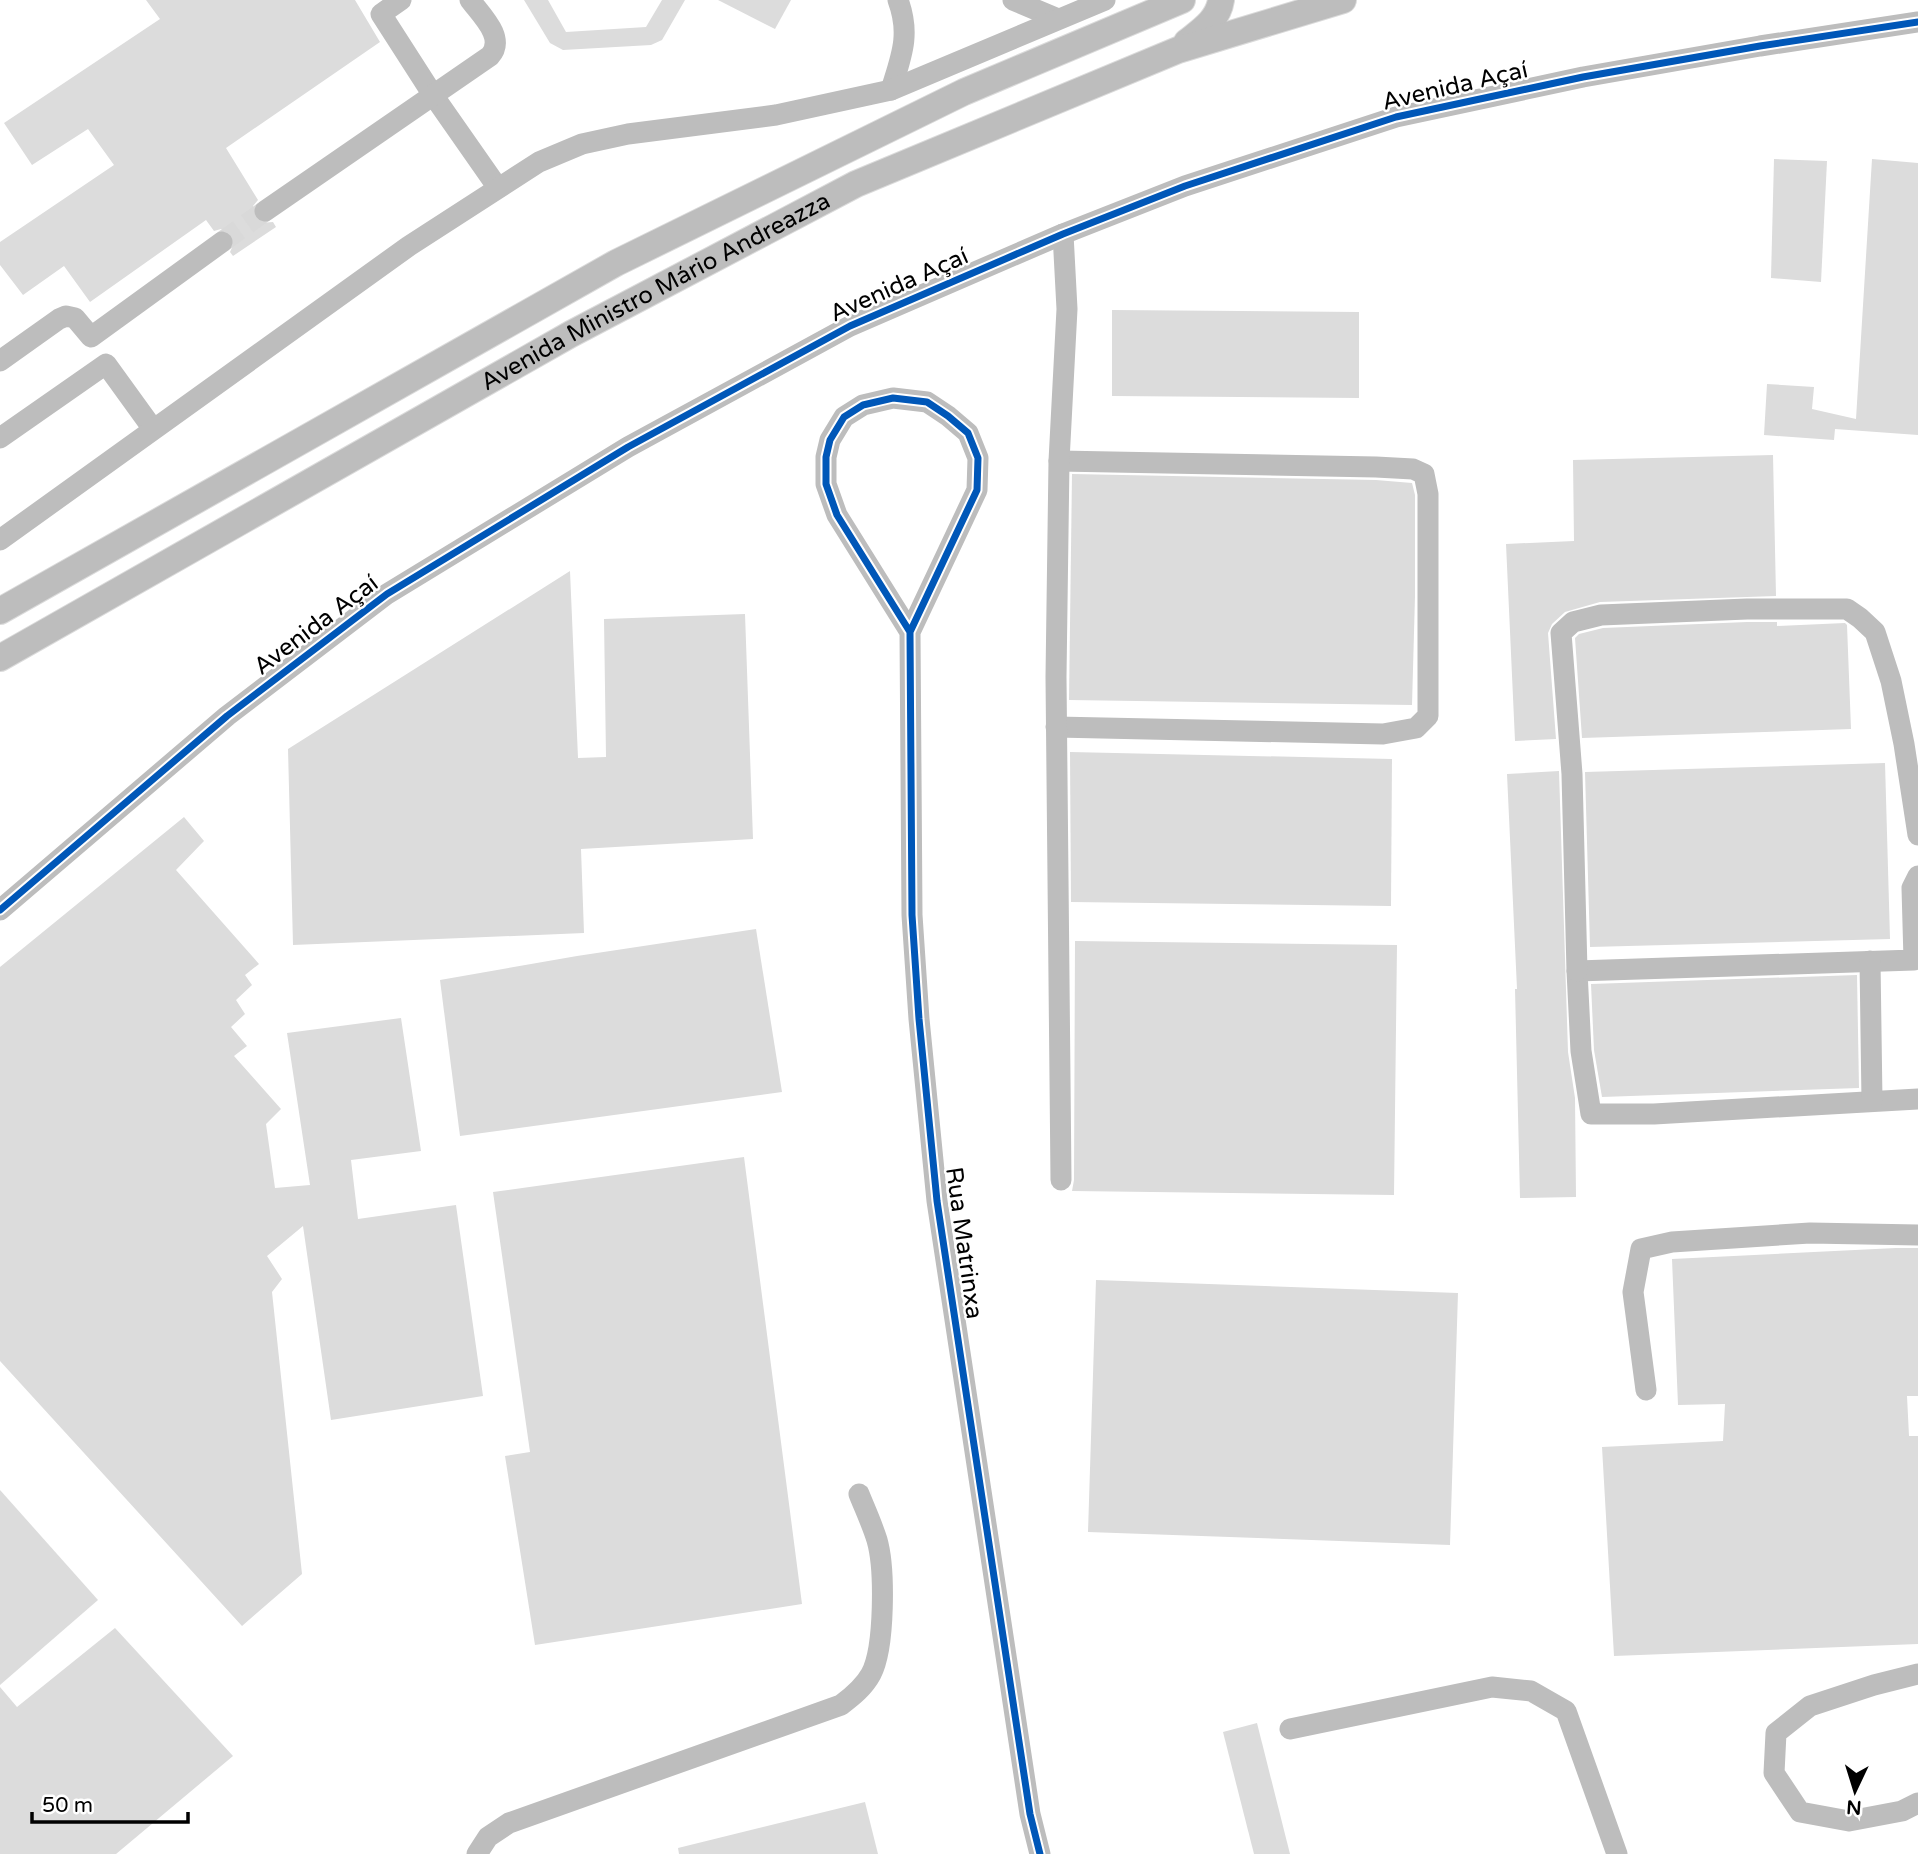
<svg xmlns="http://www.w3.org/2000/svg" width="1918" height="1854" font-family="'Varela Round',sans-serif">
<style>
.building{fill:#dcdcdc}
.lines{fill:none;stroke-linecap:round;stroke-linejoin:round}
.minor-tunnel{stroke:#d9d9d9;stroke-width:21;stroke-dasharray:21 10;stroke-linecap:butt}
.major-casing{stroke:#dbdbdb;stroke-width:28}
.minor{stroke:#bdbdbd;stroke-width:21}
.major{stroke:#bdbdbd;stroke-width:26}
.cycleway-casing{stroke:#fff;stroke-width:11}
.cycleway{stroke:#0057b8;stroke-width:7}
.labels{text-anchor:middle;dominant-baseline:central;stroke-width:5;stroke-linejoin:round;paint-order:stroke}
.street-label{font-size:24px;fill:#000;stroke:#fff}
</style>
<rect width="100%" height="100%" fill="#fff"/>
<g class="building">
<path d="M146 0H355L380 42 226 148 258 200 253 206 254 218 260 223 273 222 276 227 233 256 230 252 235 241 232 234 221 229 214 231 206 220 90 302 64 266 23 295 0 265V242L114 165 88 129 32 165 4 123 160 19Z"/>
<path d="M524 0H548L566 32 646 27 662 0H685L662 40 651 45 563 50 550 43Z"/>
<path d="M718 0H791L775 29Z"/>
<path d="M1774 159 1827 161 1821 282 1771 278Z"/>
<path d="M1872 159 1918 163V435L1835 429 1834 440 1764 435 1767 384 1814 387 1812 409 1856 419Z"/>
<path d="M1112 310 1359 312V398L1112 396Z"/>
<path d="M1773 455 1776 596 1600 602 1565 612 1552 624 1548 633 1556 739 1515 741 1506 544 1574 541 1573 460Z"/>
<path d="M1072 474 1376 480 1412 483 1415 495V596L1412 705 1069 700Z"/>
<path d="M570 571 578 758 606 757 604 619 745 614 753 839 581 849 584 933 293 945 288 749Z"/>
<path d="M1747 622H1777V626L1845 623 1847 625 1851 729 1582 738 1575 638 1579 634 1603 628Z"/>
<path d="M1070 752 1392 759 1391 906 1071 902Z"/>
<path d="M1885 763 1890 939 1590 947 1585 772Z"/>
<path d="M1559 771 1568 1052 1575 1098 1576 1197 1520 1198 1515 989H1517L1507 774Z"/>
<path d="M184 817 204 841 176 870 259 964 245 975 252 985 236 1000 245 1014 231 1027 247 1046 234 1056 281 1109 266 1124 275 1188 310 1185 287 1033 401 1018 421 1151 351 1160 358 1219 456 1205 483 1396 331 1420 303 1226 267 1256 282 1279 272 1292 302 1574 242 1626 0 1361V967Z"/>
<path d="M756 929 782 1092 460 1136 440 980 577 956Z"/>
<path d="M1075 941 1397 945 1394 1195 1072 1191 1074 1180Z"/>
<path d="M1857 975 1859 1088 1602 1097 1594 1050 1591 984Z"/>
<path d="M744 1157 802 1604 535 1645 505 1456 530 1452 493 1192Z"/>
<path d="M1896 1248H1918V1396H1907L1909 1436H1918V1644L1614 1656 1602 1447 1723 1441 1725 1404 1678 1405 1672 1259Z"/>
<path d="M1096 1280 1458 1293 1450 1545 1088 1532Z"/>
<path d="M0 1490 98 1600 0 1685Z"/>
<path d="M115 1628 233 1756 116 1854H0V1687L17 1707Z"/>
<path d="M1257 1723 1290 1854H1254L1223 1732Z"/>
<path d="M865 1802 878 1854H679L678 1848Z"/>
</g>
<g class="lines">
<path class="minor-tunnel" d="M222 242 265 211"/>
<defs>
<g id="major">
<path d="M1187 42C1202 30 1218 20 1221 0"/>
<path d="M0 611 616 263 964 92 1182 0"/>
<path id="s1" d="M0 658 571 334 856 184 1178 50 1343 0"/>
</g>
</defs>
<use href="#major" class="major-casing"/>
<g class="minor">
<path d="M401 0 381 14 433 95 498 188"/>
<path d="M1013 0 1058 19"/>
<path d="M891 90C901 57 911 35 898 0"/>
<path d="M265 211 490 56C506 38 482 16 470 0"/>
<path d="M0 361 59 319 66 316 75 318 91 337 222 242"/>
<path d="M0 438 106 364 153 429"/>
<path d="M0 540 409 246 539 162 582 144 628 134 776 115 891 90 1105 0"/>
<path d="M910 632 837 515 826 484V457L830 440 844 417 863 405 893 398 927 402 948 416 968 433 978 458 977 490 910 632 912 915 919 1019 937 1201 1030 1814 1040 1854"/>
<path d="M1056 727 1383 734 1416 728 1428 716V494L1424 474 1413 469 1376 467 1059 461"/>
<path d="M1918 876 1912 888 1914 960 1577 971 1581 1051 1591 1114H1654L1918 1099"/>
<path d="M0 910 227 716 387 594 628 447 850 326 1063 234 1185 186 1396 117 1583 77 1760 46 1918 22"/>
<path d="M1870 961 1872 1101"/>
<path d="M1577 971 1572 774 1561 633 1573 622 1601 615 1747 609H1847L1860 618 1875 632 1891 681 1904 744 1918 835"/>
<path d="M1061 1180 1056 677 1059 461 1067 309 1063 234"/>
<path d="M1646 1390 1633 1292 1641 1249 1672 1242 1810 1233 1918 1235"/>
<path d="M1918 1674 1874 1685 1810 1706 1776 1733 1774 1773 1800 1812 1849 1821 1902 1811 1918 1803"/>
<path d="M1290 1729 1492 1687 1531 1691 1566 1711 1617 1854"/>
<path d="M477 1854 488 1837 509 1823 841 1705C853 1696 864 1687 871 1674 885 1648 885 1568 877 1540 872 1524 865 1509 859 1494"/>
</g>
<use href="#major" class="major"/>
<defs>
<g id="cycleway">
<path d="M910 632 837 515 826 484V457L830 440 844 417 863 405 893 398 927 402 948 416 968 433 978 458 977 490 910 632 912 915 919 1019 937 1201 1030 1814 1040 1854"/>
<path d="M0 910 227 716 387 594 628 447 850 326 1063 234 1185 186 1396 117 1583 77 1760 46 1918 22"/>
</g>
</defs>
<use href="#cycleway" class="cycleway-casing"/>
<use href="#cycleway" class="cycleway"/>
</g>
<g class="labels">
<g class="street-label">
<text transform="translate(1455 86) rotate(-13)">Avenida Açaí</text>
<text transform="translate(899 285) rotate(-24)">Avenida Açaí</text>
<text stroke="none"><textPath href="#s1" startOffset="751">Avenida Ministro Mário Andreazza</textPath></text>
<text transform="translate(316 625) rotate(-37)">Avenida Açaí</text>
<text transform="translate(964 1243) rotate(82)">Rua Matrinxa</text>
</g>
</g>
<g transform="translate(1855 1791) rotate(184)" stroke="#ffffff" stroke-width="5" paint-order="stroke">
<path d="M0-5L12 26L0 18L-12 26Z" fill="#000000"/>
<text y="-10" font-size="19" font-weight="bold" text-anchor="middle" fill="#000000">N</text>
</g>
<path d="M32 1812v10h156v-10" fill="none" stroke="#000000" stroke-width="3.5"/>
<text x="42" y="1812" font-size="21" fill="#000000" stroke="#ffffff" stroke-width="5" paint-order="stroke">50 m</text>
</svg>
